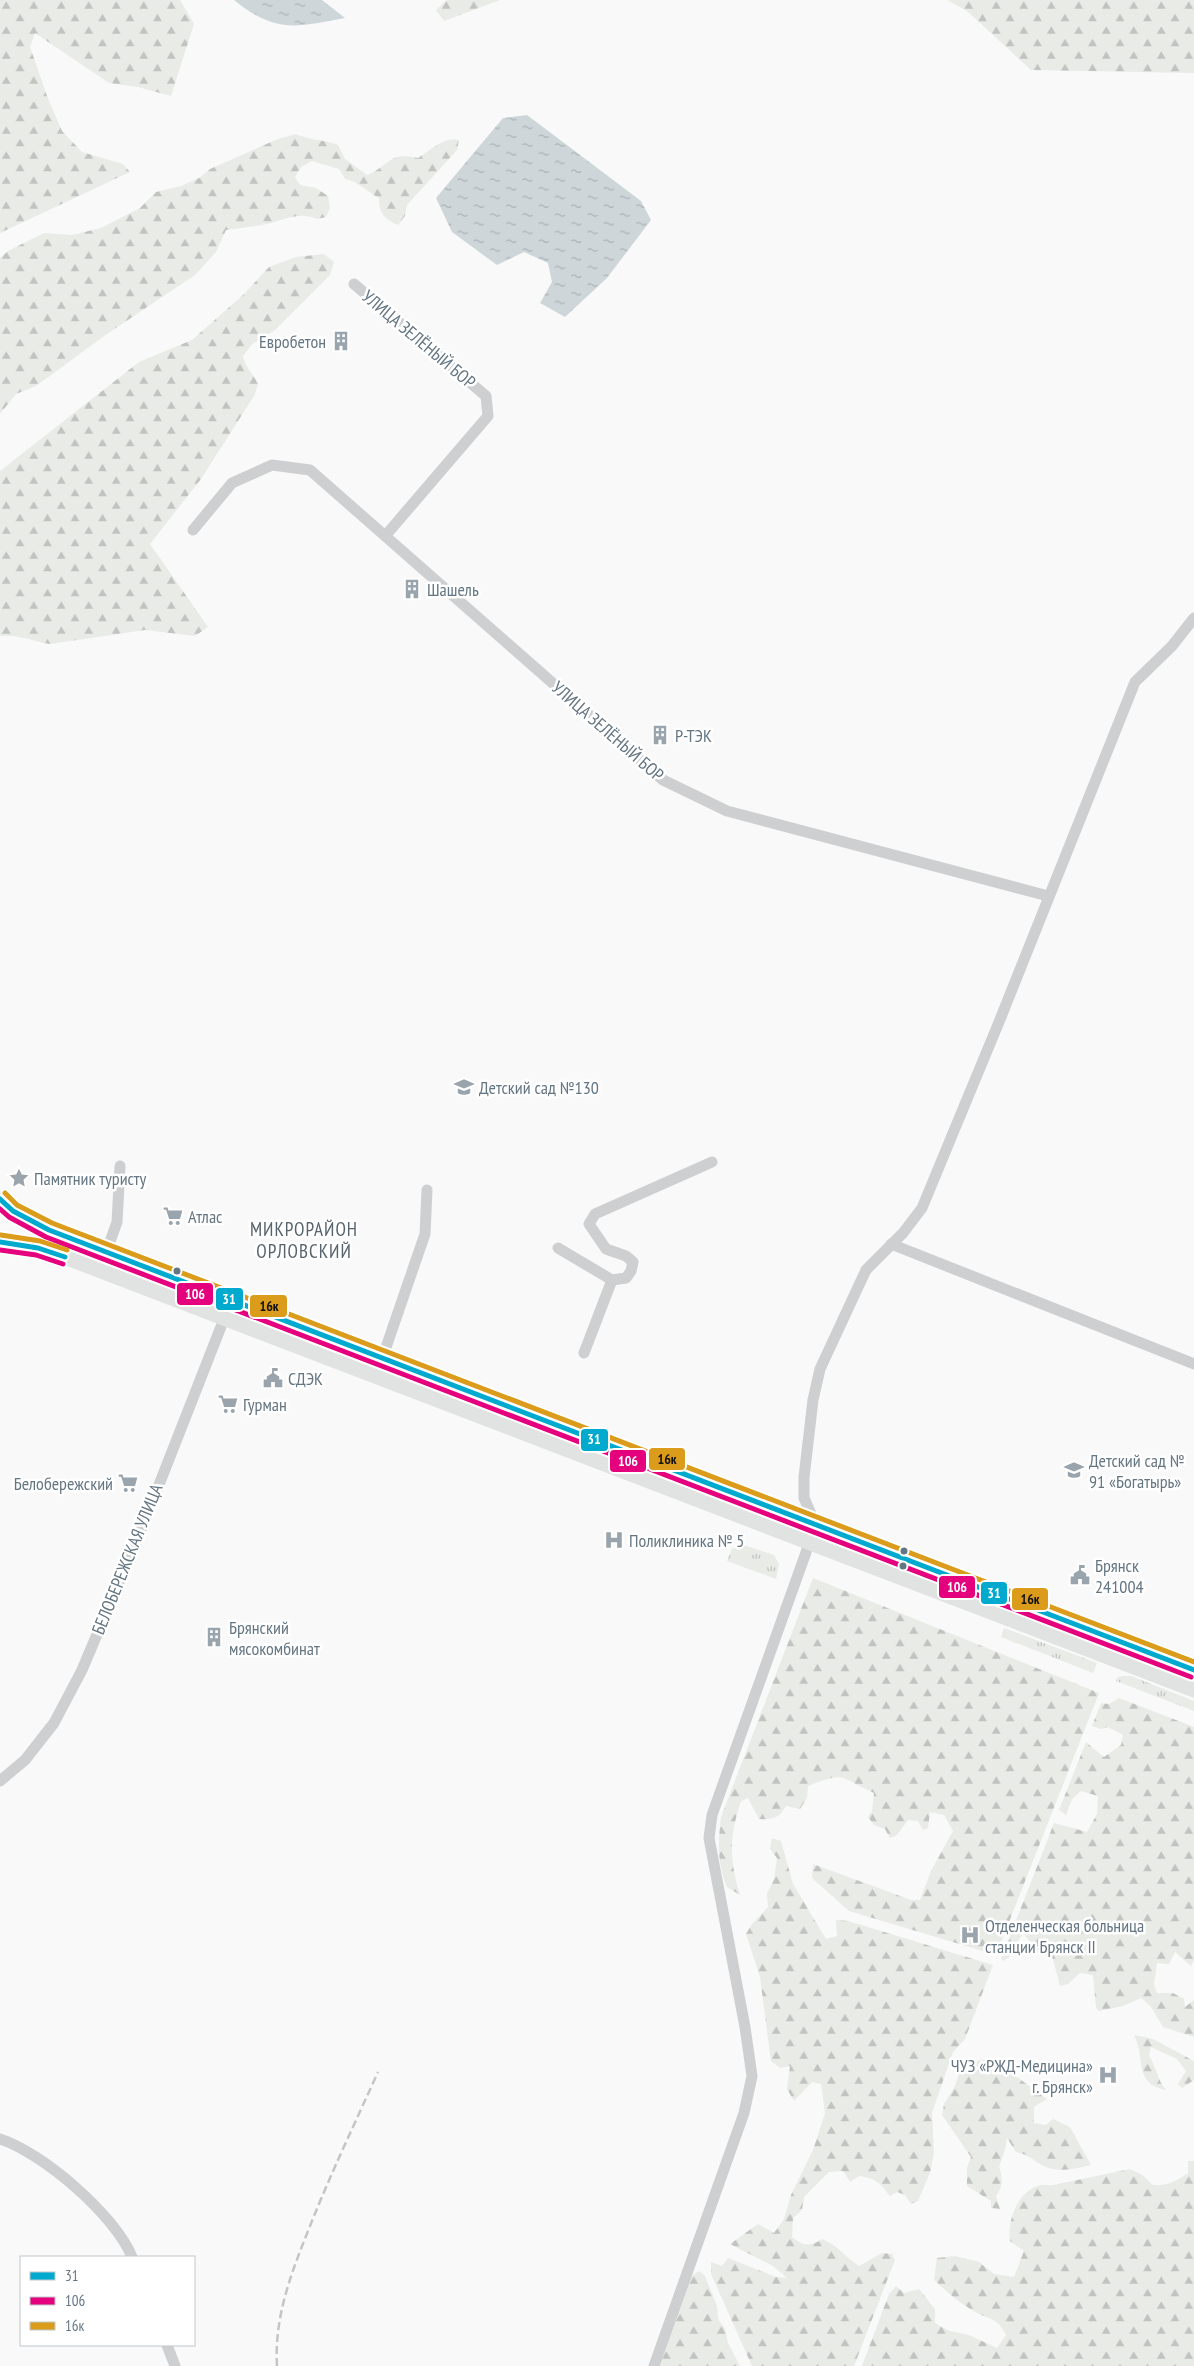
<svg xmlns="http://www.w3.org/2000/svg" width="1194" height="2366" font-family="'PT Sans Narrow',sans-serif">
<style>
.grass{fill:url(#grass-tufts)}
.forest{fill:url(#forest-firs)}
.water{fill:url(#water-ripples)}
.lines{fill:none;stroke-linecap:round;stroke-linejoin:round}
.minor{stroke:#cecfd0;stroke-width:11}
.major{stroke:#e1e2e2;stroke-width:15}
.rail{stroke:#c3c5c6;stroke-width:2.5;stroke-dasharray:8 4;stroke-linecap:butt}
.bus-1-casing{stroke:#fff;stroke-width:9}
.bus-2-casing{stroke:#fff;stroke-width:9}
.bus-3-casing{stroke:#fff;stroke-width:9}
.bus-1{stroke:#00a9ce;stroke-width:5}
.bus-2{stroke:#e5007d;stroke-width:5}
.bus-3{stroke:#da9c1a;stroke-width:5}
.bus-dot{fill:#657683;stroke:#fff;stroke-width:2}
.labels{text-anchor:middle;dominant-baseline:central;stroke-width:5;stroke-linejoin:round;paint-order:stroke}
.street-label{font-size:18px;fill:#657683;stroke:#fff}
.poi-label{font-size:18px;fill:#657683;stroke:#fff;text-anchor:start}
.neighbourhood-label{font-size:19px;letter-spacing:1px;fill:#57646e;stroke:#fff}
.line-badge{stroke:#fff;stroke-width:2}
.badge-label{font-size:14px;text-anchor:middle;font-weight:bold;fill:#fff}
.pale-badge-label{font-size:14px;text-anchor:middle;font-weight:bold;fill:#111}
</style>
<defs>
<pattern id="grass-tufts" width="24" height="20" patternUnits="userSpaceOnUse" patternTransform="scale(1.25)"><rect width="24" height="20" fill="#e8ebe6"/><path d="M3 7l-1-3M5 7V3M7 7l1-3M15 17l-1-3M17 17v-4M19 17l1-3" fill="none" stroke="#c0c3c0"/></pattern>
<pattern id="forest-firs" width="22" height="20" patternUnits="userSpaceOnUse" patternTransform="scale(1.25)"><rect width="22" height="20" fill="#e8ebe6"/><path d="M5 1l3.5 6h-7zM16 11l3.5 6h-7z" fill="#c0c3c0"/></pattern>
<pattern id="water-ripples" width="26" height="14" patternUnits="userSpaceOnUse" patternTransform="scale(1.25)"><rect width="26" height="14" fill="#ced6d9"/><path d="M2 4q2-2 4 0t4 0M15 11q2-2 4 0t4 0" fill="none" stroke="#abb2b5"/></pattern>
</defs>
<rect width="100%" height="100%" fill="#f9f9f9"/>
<g class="grass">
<path d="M744 1545 774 1555 779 1564 776 1579 727 1561 732 1549Z"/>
<path d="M1004 1628 1097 1663 1093 1673 1001 1637Z"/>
<path d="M1124 1676H1131L1194 1701V1711L1116 1681 1118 1677Z"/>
</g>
<g class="forest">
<path d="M0 0H180L194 24 171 96 138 87 109 83 35 33 30 47 47 96 62 131 82 152 123 164 130 172 0 233Z"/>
<path d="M447 0H500L444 21 436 10Z"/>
<path d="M947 0H1194V73L1031 70 967 11Z"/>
<path d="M296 134C311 141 323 139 338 145L345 159 367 175C390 166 388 151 418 158 430 151 444 136 459 140L457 150 407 205 405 216 398 225C384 219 379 213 379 198 367 192 358 181 345 179L339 169 312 161 301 167 295 177 300 185 316 188 328 196 330 208 326 217 317 219C299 211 285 220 267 224 253 227 240 228 226 230L216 252 195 275 107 334 36 386 16 394 0 414V258L8 251 44 233 72 235 101 228 140 208 156 192 181 186 199 178 210 169 278 139Z"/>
<path d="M324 254 334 262 330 275 275 330 252 344 243 356C245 367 253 373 258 384L254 396 201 479 150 544 208 627 195 636 145 630 50 644C31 641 19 634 0 636V471L139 362 192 340 243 295 269 267 296 257Z"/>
<path d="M813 1578 1099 1693 996 1955 849 1911 812 1878 813 1864 911 1900H920L931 1871 953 1831 944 1815 930 1812 928 1828 923 1830 918 1821 908 1820 897 1835 890 1838 885 1829 874 1825 868 1817 872 1811 874 1793C839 1778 848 1770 808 1786L807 1798 800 1809 786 1806C779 1818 773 1820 759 1819L748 1798 741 1801C729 1838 729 1858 740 1895L727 1887C717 1863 718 1842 721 1817Z"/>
<path d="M1119 1698 1194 1727V1960L1191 1966 1175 1952 1169 1964 1157 1963 1154 1984 1157 1993H1173L1184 1999 1185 2007 1194 2000V2037L1163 2027 1151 2007 1141 1998 1123 2006 1098 2011 1096 2007 1093 1975 1080 1973 1068 1984 1060 1986 1053 1959 1038 1952 1023 1933 1009 1957 1004 1961 1001 1959 1054 1823 1087 1832 1097 1814 1098 1796 1081 1791 1072 1799 1066 1815 1059 1810 1086 1742 1104 1757 1121 1745 1123 1735 1108 1727 1101 1729 1092 1726 1101 1703 1109 1704Z"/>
<path d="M772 1838 781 1841 793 1884 826 1939 837 1936 836 1920 848 1921 993 1965 965 2039 953 2052 932 2113 934 2153 930 2173 918 2201 911 2204 905 2195 897 2192 890 2196C880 2183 876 2178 859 2176L850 2182 843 2171 829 2172 804 2197 802 2210 793 2218 792 2237C802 2246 811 2247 822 2239 839 2246 844 2256 859 2266L882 2253 892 2254 895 2260 854 2366H752L711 2274V2262L722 2266 728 2258 776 2277 787 2278 773 2266 730 2244 758 2224 774 2233 784 2219 791 2195 813 2150 825 2113 821 2084 812 2082 794 2101 787 2089 790 2066 780 2068 771 2061 760 1977 746 1934 752 1924 768 1907 767 1894 774 1879 777 1858 770 1849Z"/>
<path d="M1134 2035 1153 2039 1194 2061V2080L1182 2088 1178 2084 1186 2071 1177 2059 1151 2047 1149 2056C1157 2068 1157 2080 1166 2090 1133 2084 1146 2058 1134 2035Z"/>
<path d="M991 2058 1047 2099 1034 2107V2123L1046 2125 1053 2119 1070 2127 1091 2165C1074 2169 1056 2174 1040 2164 1030 2158 1029 2155 1016 2152L1007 2138 1005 2149 999 2167C1003 2178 1003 2186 996 2196L1000 2209 991 2208V2201L967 2186V2168L971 2157 942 2115 944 2104 955 2086 962 2064Z"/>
<path d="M1188 2161H1194V2366H862L889 2294 896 2286 904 2293 919 2289 935 2309V2323L949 2331 969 2335 997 2348 1006 2335C996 2315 989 2321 972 2310 958 2302 946 2291 934 2280L937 2258 955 2256 979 2262 994 2274 1014 2277 1024 2251 1010 2241C1007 2222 1017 2192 1038 2186 1042 2184 1048 2186 1053 2185 1079 2180 1104 2174 1130 2169L1141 2174 1153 2185C1167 2186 1177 2181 1188 2173Z"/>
<path d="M699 2271 705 2276 717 2306 718 2319 725 2329 728 2343 740 2366H660L692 2276Z"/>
</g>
<g class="water">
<path d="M234 0H322L345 18C296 27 276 34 234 0Z"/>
<path d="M527 115 641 201 651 220 607 278 565 317 540 303 552 282 548 263 524 252 497 265 452 232 436 198 503 118Z"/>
</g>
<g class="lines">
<g class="minor">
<path d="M354 284 486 396 488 416 386 535"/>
<path d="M193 530 232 483 272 465 310 470 663 780 727 811 1048 896"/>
<path d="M891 1244 1194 1364"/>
<path d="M558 1248 612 1280 584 1353"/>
<path d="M106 1253 117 1222 120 1166"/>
<path d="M612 1280 626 1278 631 1271 633 1262 626 1256 606 1249 589 1224 595 1214 712 1162"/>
<path d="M382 1359 425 1234 427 1190"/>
<path d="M815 1523 804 1498V1477L813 1400 820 1369 866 1270 903 1233 922 1208 999 1022 1135 682 1172 646 1194 618"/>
<path d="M0 1781 25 1760 54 1723 82 1670 144 1523 224 1319"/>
<path d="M0 2139C43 2153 115 2215 132 2257"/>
<path d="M167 2345 175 2366"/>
<path d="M654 2366 744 2113 752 2076 745 2027 709 1838 712 1815 809 1544"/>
</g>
<g class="major">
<path d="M0 1199 13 1211 49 1230 1194 1670"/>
<path d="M0 1242 38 1248 62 1256 1194 1690"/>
</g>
<path class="rail" d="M277 2366C274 2316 292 2271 310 2226 331 2173 355 2123 378 2072"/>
<defs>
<g id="bus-1">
<path d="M0 1199 13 1211 49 1230 1194 1670"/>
<path d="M0 1242 38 1248 65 1257"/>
</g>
<g id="bus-2">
<path d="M0 1209 9 1217 46 1237 1191 1677"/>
<path d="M0 1250 36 1255 63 1264"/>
</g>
<g id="bus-3">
<path d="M5 1193 17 1205 52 1223 1194 1662"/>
<path d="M1 1235 40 1241 67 1250"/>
</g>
</defs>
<use href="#bus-1" class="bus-1-casing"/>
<use href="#bus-2" class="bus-2-casing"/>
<use href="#bus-3" class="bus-3-casing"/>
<use href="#bus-1" class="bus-1"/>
<use href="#bus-2" class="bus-2"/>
<use href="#bus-3" class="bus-3"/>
</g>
<defs>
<symbol id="building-bare" viewBox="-9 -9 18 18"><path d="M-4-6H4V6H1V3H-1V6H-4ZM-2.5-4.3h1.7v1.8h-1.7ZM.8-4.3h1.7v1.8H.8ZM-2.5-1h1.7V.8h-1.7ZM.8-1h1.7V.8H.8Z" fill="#99a4ac" stroke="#fff" stroke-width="2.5" paint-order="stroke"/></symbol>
<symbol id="school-bare" viewBox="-9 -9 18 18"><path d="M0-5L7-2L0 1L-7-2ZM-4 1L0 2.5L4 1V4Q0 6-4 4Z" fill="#99a4ac" stroke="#fff" stroke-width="2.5" paint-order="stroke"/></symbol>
<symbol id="sight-bare" viewBox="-9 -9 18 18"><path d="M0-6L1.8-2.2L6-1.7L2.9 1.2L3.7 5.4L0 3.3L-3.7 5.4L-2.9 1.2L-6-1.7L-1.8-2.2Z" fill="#99a4ac" stroke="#fff" stroke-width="2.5" paint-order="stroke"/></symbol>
<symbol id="supermarket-bare" viewBox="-9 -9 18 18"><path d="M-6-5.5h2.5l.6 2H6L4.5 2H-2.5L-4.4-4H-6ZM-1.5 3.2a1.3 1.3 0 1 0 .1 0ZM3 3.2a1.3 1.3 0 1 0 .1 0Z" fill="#99a4ac" stroke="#fff" stroke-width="2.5" paint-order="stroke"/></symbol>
<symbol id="civic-bare" viewBox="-9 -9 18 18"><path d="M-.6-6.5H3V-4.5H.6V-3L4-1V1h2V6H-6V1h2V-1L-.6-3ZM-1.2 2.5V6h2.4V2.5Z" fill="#99a4ac" stroke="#fff" stroke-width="2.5" paint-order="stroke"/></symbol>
<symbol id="hospital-bare" viewBox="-9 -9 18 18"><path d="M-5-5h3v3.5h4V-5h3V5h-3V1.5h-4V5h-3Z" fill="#99a4ac" stroke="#fff" stroke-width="2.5" paint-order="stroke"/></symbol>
</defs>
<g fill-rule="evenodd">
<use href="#building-bare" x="327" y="327" width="28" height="28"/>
<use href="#building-bare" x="398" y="575" width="28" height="28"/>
<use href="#building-bare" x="646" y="721" width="28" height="28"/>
<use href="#school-bare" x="450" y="1073" width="28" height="28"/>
<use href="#sight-bare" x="5" y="1164" width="28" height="28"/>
<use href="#supermarket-bare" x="159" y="1202" width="28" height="28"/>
<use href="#civic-bare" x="259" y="1364" width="28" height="28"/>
<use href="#supermarket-bare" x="214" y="1390" width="28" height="28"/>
<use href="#school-bare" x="1060" y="1456" width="28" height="28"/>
<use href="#supermarket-bare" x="114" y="1469" width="28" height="28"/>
<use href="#hospital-bare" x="600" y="1526" width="28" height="28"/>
<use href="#civic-bare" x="1066" y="1561" width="28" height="28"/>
<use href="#building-bare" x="200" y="1623" width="28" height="28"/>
<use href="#hospital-bare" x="956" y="1921" width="28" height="28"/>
<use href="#hospital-bare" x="1094" y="2061" width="28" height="28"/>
</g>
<g class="bus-dot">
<circle cx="177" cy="1271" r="4.5"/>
<circle cx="904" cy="1551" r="4.5"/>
<circle cx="903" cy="1566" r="4.5"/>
</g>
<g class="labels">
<g class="street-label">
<text transform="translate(419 339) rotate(40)">УЛИЦА ЗЕЛЁНЫЙ БОР</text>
<text transform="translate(608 731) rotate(41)">УЛИЦА ЗЕЛЁНЫЙ БОР</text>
<text transform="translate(127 1559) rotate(-68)">БЕЛОБЕРЕЖСКАЯ УЛИЦА</text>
</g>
<g class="poi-label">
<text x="326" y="341" text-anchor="end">Евробетон</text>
<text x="427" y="589">Шашель</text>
<text x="675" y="735">Р-ТЭК</text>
<text x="479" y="1087">Детский сад №130</text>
<text x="34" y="1178">Памятник туристу</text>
<text x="188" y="1216">Атлас</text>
<text x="288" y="1378">СДЭК</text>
<text x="243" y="1404">Гурман</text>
<text x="1089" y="1460">Детский сад №<tspan x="1089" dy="21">91 «Богатырь»</tspan></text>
<text x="113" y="1483" text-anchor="end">Белобережский</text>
<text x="629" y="1540">Поликлиника № 5</text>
<text x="1095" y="1565">Брянск<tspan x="1095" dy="21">241004</tspan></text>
<text x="229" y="1627">Брянский<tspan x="229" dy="21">мясокомбинат</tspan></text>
<text x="985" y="1925">Отделенческая больница<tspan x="985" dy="21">станции Брянск II</tspan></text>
<text x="1093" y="2065" text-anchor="end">ЧУЗ «РЖД-Медицина»<tspan x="1093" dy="21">г. Брянск»</tspan></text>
</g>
<g class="neighbourhood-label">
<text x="304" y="1229">МИКРОРАЙОН<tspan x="304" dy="22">ОРЛОВСКИЙ</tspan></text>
</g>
</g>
<g class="line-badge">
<rect x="176" y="1282" width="38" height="24" rx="5" fill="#e5007d"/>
<rect x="215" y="1287" width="29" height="24" rx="5" fill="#00a9ce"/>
<rect x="249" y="1294" width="39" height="24" rx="5" fill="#da9c1a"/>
<rect x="580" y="1428" width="29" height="24" rx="5" fill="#00a9ce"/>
<rect x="648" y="1447" width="38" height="24" rx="5" fill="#da9c1a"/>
<rect x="609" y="1449" width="38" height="24" rx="5" fill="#e5007d"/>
<rect x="938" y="1575" width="38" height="24" rx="5" fill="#e5007d"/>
<rect x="980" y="1581" width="28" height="24" rx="5" fill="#00a9ce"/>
<rect x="1011" y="1587" width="38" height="24" rx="5" fill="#da9c1a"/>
</g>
<g class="badge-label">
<text x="195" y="1299">106</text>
<text x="229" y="1304">31</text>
<text x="594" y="1444">31</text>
<text x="628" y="1466">106</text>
<text x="957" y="1592">106</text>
<text x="994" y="1598">31</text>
</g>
<g class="pale-badge-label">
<text x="269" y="1311">16к</text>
<text x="667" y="1464">16к</text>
<text x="1030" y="1604">16к</text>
</g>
<rect x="20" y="2256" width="175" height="90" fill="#ffffff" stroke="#c1c8cd"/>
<rect x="30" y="2272" width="25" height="8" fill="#00a9ce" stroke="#c1c8cd"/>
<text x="65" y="2281" font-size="15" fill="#657683">31</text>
<rect x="30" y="2297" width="25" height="8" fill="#e5007d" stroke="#c1c8cd"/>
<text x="65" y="2306" font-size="15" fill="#657683">106</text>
<rect x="30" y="2322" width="25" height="8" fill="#da9c1a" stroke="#c1c8cd"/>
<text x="65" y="2331" font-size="15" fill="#657683">16к</text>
</svg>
